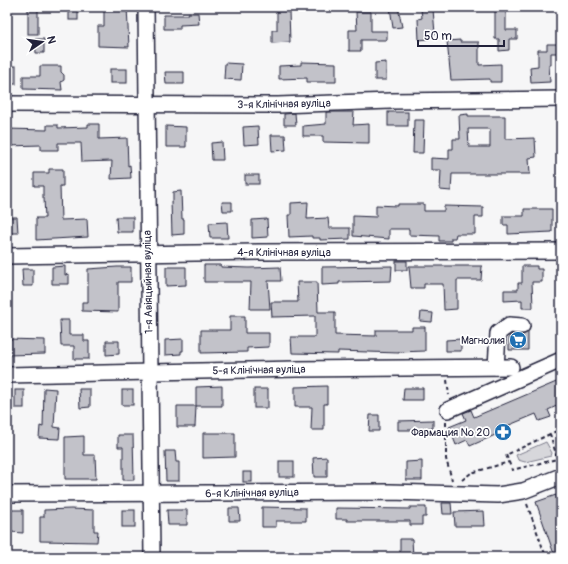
<svg xmlns="http://www.w3.org/2000/svg" width="568" height="564" font-family="Pangolin,sans-serif">
<style>
.green{fill:#d7d7db;stroke:#7c7c8b}
.building{fill:#c2c2c9;stroke:#22223b;fill-rule:evenodd}
.lines{fill:none;stroke-linecap:round;stroke-linejoin:round}
.minor-casing{stroke:#22223b;stroke-width:18}
.path{stroke:#22223b;stroke-width:2;stroke-dasharray:4 3;stroke-linecap:butt}
.minor{stroke:#fff;stroke-width:15}
.labels{text-anchor:middle;dominant-baseline:central;stroke-width:3.5;stroke-linejoin:round;paint-order:stroke}
.street-label{font-size:11px;fill:#22223b;stroke:#fff}
.poi-label{font-size:11px;fill:#22223b;stroke:#fff;text-anchor:end}
</style>
<rect width="100%" height="100%" fill="#f6f6f7"/>
<filter id="ink" filterUnits="userSpaceOnUse"><feTurbulence type="fractalNoise" baseFrequency=".025" numOctaves="2"/><feDisplacementMap in="SourceGraphic" scale="8" xChannelSelector="R" yChannelSelector="G"/><feConvolveMatrix kernelMatrix="1 2 1 2 8 2 1 2 1" color-interpolation-filters="sRGB"/></filter>
<g filter="url(#ink)">
<path class="green" d="M546 442 552 453 551 456 525 462 518 460 516 455Z"/>
<g class="building">
<rect x="28" y="7" width="10" height="27"/>
<rect x="69" y="7" width="9" height="13"/>
<path d="M104 7H127L129 47 98 46V26H104Z"/>
<path d="M390 7H398L402 27 393 28Z"/>
<path d="M495 8H506V30H517V39H509V50L499 51V39H495Z"/>
<path d="M421 9H433L435 34H429V39L419 40 418 19 422 18Z"/>
<path d="M277 11H289L290 42 272 43V30H277Z"/>
<path d="M356 12H371V31H387V40H361V51H349V30H357Z"/>
<path d="M188 13H198L199 24 180 25V29H164V15H189Z"/>
<path d="M35 39H44V53H36Z"/>
<path d="M460 40V42H479V65L501 64V82H490V79L451 80 447 41Z"/>
<path d="M547 44H561V53H551V65H549L550 82 531 83 530 67 538 66V50H547Z"/>
<path d="M301 62 336 63V82H307V78L279 79V66L301 65Z"/>
<path d="M386 62V80H375V63Z"/>
<path d="M225 63 242 64 241 80 224 79Z"/>
<rect x="7" y="66" width="9" height="18"/>
<path d="M40 66H61V72L64 75V80L61 82 62 90 23 89V76H40Z"/>
<rect x="110" y="69" width="17" height="14"/>
<path d="M165 72H184V84H166Z"/>
<path d="M326 112H354L353 125 369 124V143L323 142V136H303V126L326 124Z"/>
<rect x="388" y="112" width="20" height="14"/>
<path d="M295 113 296 125H284V114Z"/>
<path d="M468 114V116H505V139L535 138 536 157 529 158 530 174H452L451 191 440 190 441 170H431V158L449 159V149H453V139H460L459 115ZM468 129H490V147H469Z"/>
<path d="M414 120H424L423 153H413Z"/>
<path d="M88 124H99V139L127 138 128 166 130 165 131 178 111 179 112 161 82 162 81 143H58V150H41V145L7 146V129L47 130V125H58V128L88 127Z"/>
<path d="M166 126 186 127V147H166Z"/>
<path d="M258 126 259 144 244 145 243 127Z"/>
<path d="M271 135H285L286 150 272 151Z"/>
<path d="M222 142 223 160H212L211 143Z"/>
<path d="M49 169H63V186H60L61 220 87 219 88 237 36 240V218H45L44 198H43V186H34V173H49Z"/>
<rect x="245" y="175" width="14" height="9"/>
<path d="M181 191 182 219H184V234L172 235 171 201H173V192Z"/>
<path d="M222 202H232V211H223Z"/>
<path d="M308 202 307 219 328 218 329 228H350V239L320 240V238H312V236L289 237 288 215H291V203Z"/>
<path d="M398 204H424V211H444V206L483 207V217H475V234H456L455 238H451V241H439V236L409 235V229H389V239L353 236V216L376 217V205L398 206Z"/>
<path d="M524 209H552V232L508 234V225H503V216H524Z"/>
<path d="M8 217H17L18 233H8Z"/>
<path d="M116 217H133V232H117Z"/>
<path d="M267 219 268 237 252 238V220Z"/>
<path d="M227 222 228 238H210L209 223Z"/>
<rect x="396" y="261" width="11" height="9"/>
<path d="M204 265H221V267L249 268 280 267 281 281H268L270 309H250L251 282H204Z"/>
<path d="M65 266V275L69 274V284H52V267Z"/>
<path d="M392 266 391 281 339 282V284L322 285V267Z"/>
<path d="M409 266H482L481 280H457V309L444 310 443 284H424V288H411Z"/>
<path d="M522 266H537V269H542V282H532L533 308H522V300L504 301V290H518V283H522Z"/>
<path d="M117 267H131V282H118V312L82 311V302H88V269Z"/>
<path d="M166 267H186V285L166 286Z"/>
<path d="M22 269H33V286H23Z"/>
<path d="M297 282H317L318 312H335V335L376 336V330H412V327H425V351L399 352V353L338 351V354L292 353 291 337H315V316L272 317 271 302H298Z"/>
<path d="M421 312 433 313 432 322 420 321Z"/>
<path d="M230 316H245V333H269V347L247 348V352L201 353V330H230Z"/>
<path d="M60 320H69V335H84V341H89V359H74V346H61Z"/>
<path d="M528 332V350H509V336L512 334 522 335Z"/>
<path d="M7 339 45 340V354L7 355Z"/>
<path d="M183 339V351H181V354L165 355V340Z"/>
<path d="M461 339V351H446V340Z"/>
<path d="M106 341H119V354L106 355Z"/>
<path d="M561 380V404L548 410 551 417 539 421 536 414 507 426 509 429 470 446 467 440 456 445 449 427 466 420 463 413 471 410 474 417Z"/>
<path d="M222 386V406H196V387Z"/>
<path d="M327 386V404H324V430H311L312 407H295V387Z"/>
<path d="M44 388 56 389 54 427 60 428 59 439 39 438 40 426 43 427Z"/>
<path d="M404 388H423V400H403Z"/>
<path d="M79 389H90V407L80 408Z"/>
<rect x="254" y="389" width="14" height="19"/>
<rect x="15" y="390" width="9" height="18"/>
<rect x="122" y="390" width="11" height="15"/>
<path d="M177 406H196L195 427H177Z"/>
<path d="M370 415H379V431H369Z"/>
<path d="M433 420V428L425 429V430H398V421Z"/>
<path d="M203 433H235V457L203 458Z"/>
<path d="M118 435H133L134 480H123V447H118Z"/>
<path d="M84 436V455H95L96 479H65V437Z"/>
<path d="M165 451H175L176 462H179V481H166Z"/>
<path d="M327 457V477H314L313 458Z"/>
<rect x="279" y="461" width="15" height="16"/>
<path d="M422 461V480H406V462Z"/>
<rect x="243" y="472" width="9" height="10"/>
<path d="M556 495 561 510V557H555L536 502Z"/>
<path d="M442 503H451L452 514H443Z"/>
<path d="M262 507 306 508V521H276V527H262Z"/>
<path d="M410 507H426V517H422V525H410V521H347V519H336V508L410 509Z"/>
<path d="M229 508H239L240 521H229Z"/>
<path d="M71 509 94 510V531H98L97 542 40 541V517H44V510Z"/>
<path d="M8 510H23V533L11 532V522H8Z"/>
<rect x="122" y="510" width="13" height="17"/>
<path d="M167 510H187V525H168Z"/>
<path d="M484 511 485 526H455L454 512Z"/>
<path d="M400 539H412L413 557H400Z"/>
</g>
<g class="lines">
<defs>
<g id="minor">
<path d="M146 7 152 557"/>
<path d="M7 104 278 105 391 101 561 99"/>
<path d="M7 256 258 252 561 251"/>
<path d="M496 367 498 333 509 325 522 326"/>
<path d="M7 375 296 369 511 367"/>
<path d="M448 410 561 360"/>
<path d="M7 494 390 492 498 495 523 491 561 476"/>
</g>
</defs>
<use href="#minor" class="minor-casing"/>
<g class="path">
<path d="M447 380 449 395"/>
<path d="M446 422V459L452 480"/>
<path d="M550 434 506 455 512 470 561 458"/>
<path d="M559 464 550 434 561 429"/>
<path d="M462 480 471 473 509 462"/>
<path d="M527 504 546 557"/>
</g>
<use href="#minor" class="minor"/>
</g>
</g>
<defs>
<symbol id="supermarket-disc" viewBox="-11 -11 22 22"><circle r="9.5" fill="#1f6fb2" stroke="#fff"/><path d="M-6-5.5h2.5l.6 2H6L4.5 2H-2.5L-4.4-4H-6ZM-1.5 3.2a1.3 1.3 0 1 0 .1 0ZM3 3.2a1.3 1.3 0 1 0 .1 0Z" fill="#fff"/></symbol>
<symbol id="pharmacy-disc" viewBox="-11 -11 22 22"><circle r="9.5" fill="#1f6fb2" stroke="#fff"/><path d="M-2-6h4v4h4v4h-4v4h-4v-4h-4v-4h4Z" fill="#fff"/></symbol>
</defs>
<g fill-rule="evenodd">
<use href="#supermarket-disc" x="508" y="330" width="20" height="20"/>
<use href="#pharmacy-disc" x="493" y="422" width="20" height="20"/>
</g>
<g class="labels">
<g class="street-label">
<text transform="translate(284 104) rotate(-1)">3-я Клінічная вуліца</text>
<text x="284" y="252">4-я Клінічная вуліца</text>
<text transform="translate(148 282) rotate(-91)">1-я Авіяцыйная вуліца</text>
<text transform="translate(259 370) rotate(-1)">5-я Клінічная вуліца</text>
<text transform="translate(252 493) rotate(-1)">6-я Клінічная вуліца</text>
</g>
<g class="poi-label">
<text x="505" y="340">Магнолия</text>
<text x="490" y="432">Фармация № 20</text>
</g>
</g>
<rect width="568" height="564" fill="none" stroke="#fff" stroke-width="24"/>
<rect x="12" y="12" width="544" height="540" fill="none" stroke="#22223b" stroke-width="1.5" filter="url(#ink)"/>
<g transform="translate(42 42) rotate(77)" stroke="#ffffff" stroke-width="3" paint-order="stroke">
<path d="M0-3L7 15L0 10L-7 15Z" fill="#22223b"/>
<text y="-6" font-size="11" font-weight="bold" text-anchor="middle" fill="#22223b">N</text>
</g>
<path d="M418 40v6h86v-6" fill="none" stroke="#22223b" stroke-width="2"/>
<text x="424" y="40" font-size="12" fill="#22223b" stroke="#ffffff" stroke-width="3" paint-order="stroke">50 m</text>
</svg>
